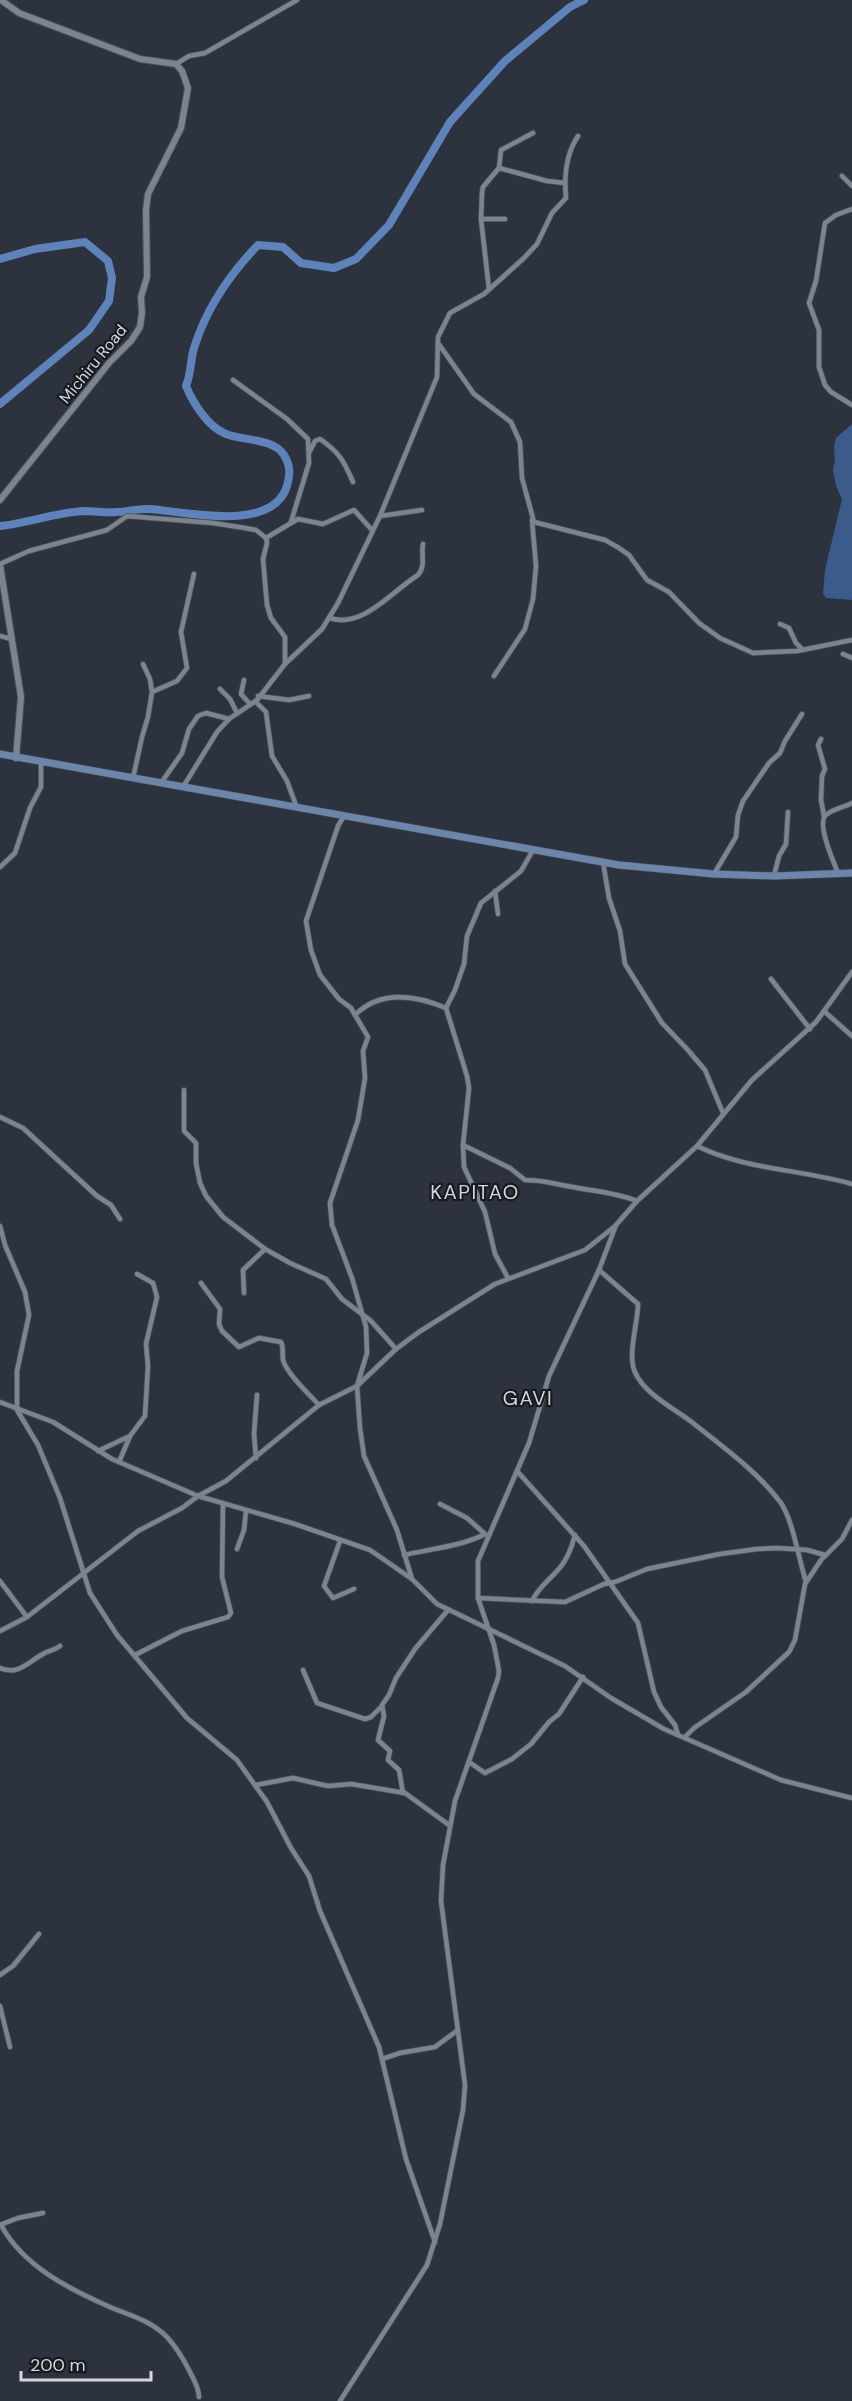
<svg xmlns="http://www.w3.org/2000/svg" width="852" height="2401" font-family="'DM Sans',sans-serif">
<style>
.green{fill:#3b5b8b}
.lines{fill:none;stroke-linecap:round;stroke-linejoin:round}
.river{stroke:#5e82b9;stroke-width:8}
.minor-casing{stroke:#495058;stroke-width:6}
.tertiary-casing{stroke:#495058;stroke-width:8}
.secondary-casing{stroke:#495058;stroke-width:8}
.minor{stroke:#7b8490;stroke-width:4.5}
.tertiary{stroke:#7b8490;stroke-width:6}
.secondary{stroke:#6d85a8;stroke-width:7}
.labels{text-anchor:middle;dominant-baseline:central;stroke-width:4.5;stroke-linejoin:round;paint-order:stroke}
.street-label{font-size:16px;fill:#d2d7de;stroke:#171a1f}
.quarter-label{font-size:20px;letter-spacing:1.5px;fill:#d2d7de;stroke:#171a1f}
</style>
<rect width="100%" height="100%" fill="#2c333e"/>
<path class="green" d="M852 424V600L826 598 823 594 825 570 842 499 836 486 833 470 835 461 834 447 836 438Z"/>
<g class="lines">
<g class="river">
<path d="M0 259 35 249 85 242 108 261 112 278 109 301 89 330 0 404"/>
<path d="M0 526C29 523 56 512 85 511 96 511 106 513 117 512 128 512 138 508 149 509 183 511 272 534 287 486 290 475 291 466 284 455 274 438 243 441 226 434 208 427 193 403 186 386 192 371 190 358 195 345 207 308 231 273 258 245L283 247 301 263 334 268 356 259 389 225 450 122 505 61 570 7 584 0"/>
</g>
<defs>
<g id="minor">
<path d="M176 64 189 56 205 53 297 0"/>
<path d="M499 168 547 181 565 183"/>
<path d="M842 176 852 186"/>
<path d="M852 209 836 215 825 223 816 281 809 303 819 330V367L825 385 831 392 852 405"/>
<path d="M481 219H505"/>
<path d="M489 289 481 219 482 193 483 187 499 168 501 150 533 133"/>
<path d="M438 343 474 394 511 422 520 442 522 478 534 522 605 540 619 548 629 555 647 580 669 592 699 623 720 638 753 653 797 651 852 640"/>
<path d="M233 380 287 419 308 439 309 463 291 522"/>
<path d="M310 451 315 441 320 439C339 452 344 461 353 482"/>
<path d="M380 516 422 510"/>
<path d="M266 538 298 519 323 524 354 510 372 530"/>
<path d="M0 564 29 551 107 530 127 516 213 523 245 528 256 530 266 538 267 543 263 559 267 605 271 618 285 637V664"/>
<path d="M329 618C363 629 392 591 418 575 426 566 421 554 423 544"/>
<path d="M780 624 789 628 796 643 803 650"/>
<path d="M0 636 11 639"/>
<path d="M843 654 852 658"/>
<path d="M143 664 150 679 152 692"/>
<path d="M494 676 525 629 533 599 536 566 532 520"/>
<path d="M244 680 241 694 250 704"/>
<path d="M220 689 230 699 237 713"/>
<path d="M258 696 289 700 309 696"/>
<path d="M255 701 266 712 272 756 287 781 297 808"/>
<path d="M821 739 818 745 825 769 822 776 821 800 824 816"/>
<path d="M133 778 142 737 148 717 152 692 177 681 187 668 181 632 194 574"/>
<path d="M161 783 182 753 189 729 198 716 206 713 229 719"/>
<path d="M183 787 217 732 229 719 257 700 285 664 322 629 338 603 380 516 437 377 438 337 450 313 484 294 524 258 537 244 552 213 566 198C564 177 566 154 578 136"/>
<path d="M344 816 338 826 306 921 311 950 320 975 339 999 351 1008 368 1037 363 1051 365 1078 358 1120 330 1203 332 1225 352 1278 366 1327 367 1353 357 1386 360 1428 364 1456 397 1530 412 1579"/>
<path d="M603 862 609 898 620 931 625 964 662 1023 687 1049 705 1070 723 1113"/>
<path d="M0 867 15 853 30 808 41 787V763"/>
<path d="M838 873C834 863 816 823 826 815 832 809 845 807 852 803"/>
<path d="M714 874 736 837 738 815 743 801 769 763 780 753 785 741 802 714"/>
<path d="M774 876 779 856 786 844 788 812"/>
<path d="M495 891 498 914"/>
<path d="M771 979 810 1029"/>
<path d="M825 1012 852 1036"/>
<path d="M355 1015C380 990 415 995 446 1008"/>
<path d="M184 1090V1131L196 1143V1163L200 1183 206 1196 223 1217 265 1249 290 1263 326 1279 342 1299 371 1321 396 1349"/>
<path d="M0 1117 23 1128 97 1196 111 1205 120 1219"/>
<path d="M463 1145 510 1168 525 1180C543 1180 550 1183 567 1186 591 1191 615 1192 637 1201"/>
<path d="M697 1146C746 1170 800 1169 852 1184"/>
<path d="M0 1226 5 1245 25 1292 29 1315 17 1371V1410L38 1445 60 1498 90 1593 117 1635 187 1718 237 1760 267 1802 291 1848 309 1876 320 1911 379 2047 406 2159 435 2242"/>
<path d="M599 1270 638 1304C638 1322 627 1356 635 1372 644 1394 675 1409 693 1423 724 1448 757 1471 781 1503 793 1521 799 1560 806 1582"/>
<path d="M508 1278 495 1254 485 1212 464 1167 463 1145 469 1088 467 1076 446 1008 455 990 464 964 467 936 481 903 521 871 533 850"/>
<path d="M201 1283 220 1309 219 1324 222 1331 239 1347 259 1338 281 1342C284 1348 282 1353 283 1360 287 1374 309 1394 319 1405"/>
<path d="M244 1293 243 1270 265 1249"/>
<path d="M0 1402 53 1422 112 1459 198 1496 295 1524 370 1550 412 1579 437 1604 565 1666 611 1698 664 1729 781 1780 852 1798"/>
<path d="M98 1451 130 1436"/>
<path d="M256 1458 254 1434 257 1395"/>
<path d="M119 1462 130 1436 145 1416 148 1366 146 1344 157 1297 153 1283 137 1274"/>
<path d="M517 1471 584 1546 638 1623 654 1692 661 1707 675 1725 678 1735"/>
<path d="M440 1504 467 1518 485 1534"/>
<path d="M340 1541 324 1586 333 1598 354 1589"/>
<path d="M237 1549 244 1530 246 1511"/>
<path d="M404 1555C430 1549 463 1546 485 1534"/>
<path d="M0 1581 27 1617"/>
<path d="M478 1598 565 1602 604 1584 615 1582 647 1569 720 1554 757 1549 777 1548 807 1550 825 1555"/>
<path d="M532 1601C538 1588 548 1581 557 1571 566 1562 572 1547 575 1535"/>
<path d="M0 1631 27 1617 138 1531 182 1508 198 1496 226 1481 319 1405 357 1386 396 1349 419 1332 495 1284 585 1250 614 1227"/>
<path d="M135 1655 182 1631 228 1617 231 1613 222 1577 223 1505"/>
<path d="M0 1668C18 1676 28 1662 43 1654 48 1651 55 1650 60 1646"/>
<path d="M303 1670 317 1703 365 1719 371 1717 382 1706"/>
<path d="M685 1737 694 1728 746 1692 789 1652 795 1640 805 1584 821 1560 842 1539 852 1520"/>
<path d="M469 1762 485 1773 512 1759 531 1744 549 1722 559 1714 583 1677"/>
<path d="M256 1785 293 1778 328 1786 351 1784 405 1793 449 1825"/>
<path d="M403 1793 399 1770 388 1760 390 1751 378 1740 384 1716 382 1705 389 1695 396 1678 415 1649 448 1610"/>
<path d="M0 1975 13 1966 39 1934"/>
<path d="M0 2006 10 2047"/>
<path d="M382 2059 400 2053 435 2047 458 2030"/>
<path d="M0 2225 18 2218 43 2213"/>
<path d="M1 2225C23 2266 69 2289 110 2307 131 2316 150 2320 167 2337 176 2347 184 2360 190 2372 194 2380 199 2388 199 2397"/>
<path d="M340 2401 427 2265 440 2224 463 2110 465 2085 441 1901 443 1865 455 1801 498 1678 499 1671 494 1645 478 1598V1561L529 1443 549 1376 599 1270 616 1225 637 1201 697 1146 752 1080 816 1022 852 972"/>
</g>
<g id="tertiary">
<path d="M0 500 109 363 131 341 140 327 142 313 141 297 147 277 146 210 148 194 181 128 188 88 182 71 176 64 140 59 19 13 1 0"/>
<path d="M0 565 21 697 16 758"/>
</g>
<path id="secondary" d="M0 754 619 865 714 874 774 876 852 873"/>
</defs>
<use href="#minor" class="minor-casing"/>
<use href="#tertiary" class="tertiary-casing"/>
<use href="#secondary" class="secondary-casing"/>
<use href="#minor" class="minor"/>
<use href="#tertiary" class="tertiary"/>
<use href="#secondary" class="secondary"/>
</g>
<g class="labels">
<g class="street-label">
<text transform="translate(93 364) rotate(-51)">Michiru Road</text>
</g>
<g class="quarter-label">
<text x="475" y="1192">KAPITAO</text>
<text x="528" y="1398">GAVI</text>
</g>
</g>
<path d="M21 2371v9h130v-9" fill="none" stroke="#d2d7de" stroke-width="3"/>
<text x="30" y="2371" font-size="18" fill="#d2d7de" stroke="#171a1f" stroke-width="4.5" paint-order="stroke">200 m</text>
</svg>
